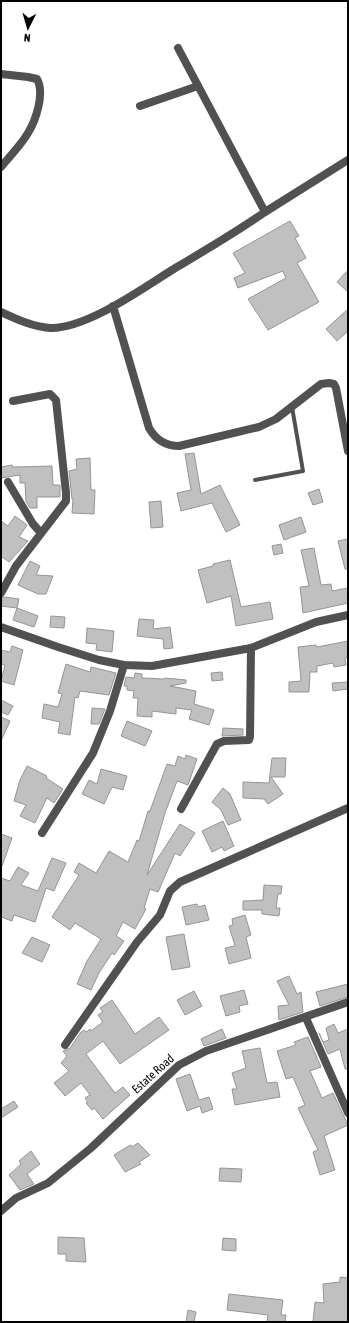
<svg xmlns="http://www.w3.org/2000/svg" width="349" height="1323" font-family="'Asap Condensed',sans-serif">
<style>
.building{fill:#c0c0c0;stroke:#959595}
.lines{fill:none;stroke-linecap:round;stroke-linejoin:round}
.service{stroke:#515151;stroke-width:4}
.minor{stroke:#515151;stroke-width:8}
.labels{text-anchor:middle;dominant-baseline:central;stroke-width:3;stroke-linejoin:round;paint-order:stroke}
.street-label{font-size:12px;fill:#000;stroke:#fff}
</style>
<rect width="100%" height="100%" fill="#fff"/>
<g class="building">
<path d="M290 221 299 236 295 238 306 258 297 263 319 302 268 330 248 299 286 278 283 271 238 288 234 278 245 273 233 253Z"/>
<path d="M348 270V292L337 282Z"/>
<path d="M348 309V331L337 341 326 329Z"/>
<path d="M194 453 201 494 220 485 240 525 226 532 212 503 181 511 177 493 191 490 185 454Z"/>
<path d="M90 458 91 490H95L94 514 72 513 73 499H72L69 471 77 469 76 459Z"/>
<path d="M12 465 13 467 52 466 53 485H60V497H37V508H30L26 501 25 483H20V475L1 478V467Z"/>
<path d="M319 489 323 502 313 505 308 493Z"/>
<path d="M161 501 163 527 151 528 149 502Z"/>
<path d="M15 516 27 525 19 537 28 541 9 562 1 556V521L8 526Z"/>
<path d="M301 517 306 532 284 540 279 525Z"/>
<path d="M348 539V569H345L338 541Z"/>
<path d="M281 544 283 553 274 555 272 546Z"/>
<path d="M314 548 321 585 331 584 332 591 348 588V603L303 613 300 587 309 586 301 550Z"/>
<path d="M230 560 241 607 270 602 273 619 236 626 231 596 207 603 198 570 213 566V564Z"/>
<path d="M30 561 40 566 36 575 53 576 46 594H38L18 585Z"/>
<path d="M5 597 19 599 17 608 38 616 34 627 13 620 17 608 1 606 2 598Z"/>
<path d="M51 616 65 617 64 628 50 627Z"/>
<path d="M139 619 154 620 153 629 170 627 173 648 164 649 163 639 137 636Z"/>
<path d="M87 628 114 631 112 652 96 650 97 644 86 643Z"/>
<path d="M348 641V657L345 658 346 665 334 667 333 663 317 666V672H310L309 692H289V682L301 681 298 647 316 645 317 647Z"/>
<path d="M12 646 23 650 14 685 1 681 5 665 1 664V650L10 652Z"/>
<path d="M66 664 90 672 91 667 116 673 109 695 80 691 78 698 75 697 70 735 58 733 60 722 42 718 44 704 58 707 62 694 58 693Z"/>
<path d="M222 672 223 680 212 681 211 673Z"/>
<path d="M135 673 142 674V678L164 679 165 678 186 680V683L170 686 196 691 194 704 214 710 209 725 189 719 192 710 176 708V714L152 711V717L137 716 138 698H133L134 691 127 690V686H124L126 677 134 678Z"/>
<path d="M348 682V689L333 691 332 683Z"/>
<path d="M1 700 13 706 8 715 1 712Z"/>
<path d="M92 708 105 709 99 724H91Z"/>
<path d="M1 717 10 721 1 741Z"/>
<path d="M127 721 152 731 145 746 121 736Z"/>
<path d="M223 728 243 729V735L222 736Z"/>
<path d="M186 755 197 759 188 785 177 781 165 813 147 875 180 824 195 833 180 856 175 853 158 892 150 889 144 908 146 909 135 929 123 922 116 936 124 941 114 955 112 953 99 973 91 990 77 984 87 961 101 939 75 923 70 930 52 917 79 875 74 872 79 863 96 873 109 851 128 862 137 840 139 841 148 811H150L167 764 175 766 178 756 185 759Z"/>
<path d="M272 758H286L285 777H271L283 794 268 804 264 799 243 798V782L269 783Z"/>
<path d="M27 766 47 776 46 778 63 789 54 803 47 798 35 823 20 816 26 805 14 801 20 780Z"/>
<path d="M101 769 127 776 123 790 112 787 104 804 82 794 89 780 97 784Z"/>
<path d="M223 788 230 794 241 820 228 825 221 810 212 802Z"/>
<path d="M223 821 234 846 224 851 222 847 212 852 202 831Z"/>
<path d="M1 834 12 838 2 866H1Z"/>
<path d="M52 858 66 863 54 891 46 888 35 922 14 915 12 921 1 917V878L10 881 18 867 29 873 21 885 38 891Z"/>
<path d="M264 885 282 886 281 894H278L276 908H280L279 916 262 914V910H243V901L263 900Z"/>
<path d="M197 904 198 907 205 905 209 920 186 925 182 907Z"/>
<path d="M245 915 251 935 246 937 251 958 229 964 225 948 235 946 229 926 233 925 232 919Z"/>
<path d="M184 934 190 967 172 970 166 937Z"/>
<path d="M32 937 50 945 42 962 22 953Z"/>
<path d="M289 976 297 994 301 992 303 1012 279 1020 278 1006 289 1005 277 981Z"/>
<path d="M348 984V997L320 1006 316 992Z"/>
<path d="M244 990 248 1004 239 1006 240 1012 226 1016 220 996Z"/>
<path d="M194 991 202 1006 185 1015 177 1000Z"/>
<path d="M112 1000 135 1034 159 1017 169 1030 120 1064 103 1041 86 1054 115 1093 123 1087 130 1095 103 1119 94 1108 92 1110 86 1103 88 1102 85 1098 90 1095 81 1083 65 1096 54 1083 69 1071 61 1063 67 1056 63 1051 70 1048 81 1032 84 1030 86 1032 90 1029 91 1031 103 1022 98 1015 103 1012 100 1008Z"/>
<path d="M334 1024 338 1033 348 1029V1069H345L340 1049 328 1054 319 1033 323 1042 329 1040 326 1028Z"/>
<path d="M222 1029 226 1038 204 1046 201 1039Z"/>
<path d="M308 1037 321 1067 310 1071 322 1098 333 1093 348 1125 324 1136 335 1170 320 1175 313 1152 318 1150 298 1108 305 1105 293 1077 286 1079 277 1051 296 1045 294 1042Z"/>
<path d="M260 1048 267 1083 277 1082 280 1097 235 1105 232 1089H237L232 1073 246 1068 242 1051Z"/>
<path d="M190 1074 199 1100 209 1097 213 1109 202 1113 200 1106 187 1111 176 1079Z"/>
<path d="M14 1101 18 1107 1 1118V1109Z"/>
<path d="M138 1143 150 1155 139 1162 141 1164 125 1172 114 1155 127 1147 131 1145 132 1147Z"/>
<path d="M31 1151 40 1164 27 1174 34 1184 20 1190 9 1175 21 1164 19 1161Z"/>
<path d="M220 1168 242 1169 241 1182 219 1181Z"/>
<path d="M58 1237 84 1238 86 1262 66 1261V1254H58Z"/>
<path d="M223 1238 236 1239V1251L222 1250Z"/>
<path d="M340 1277 348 1278V1322H313L315 1302 324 1303 323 1284 340 1282Z"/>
<path d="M229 1294 283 1300 281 1315H286L285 1322H267L268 1315 227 1310Z"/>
<path d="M188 1310 196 1312 194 1322H186Z"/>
</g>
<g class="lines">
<path class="service" d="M255 480 303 471 292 407"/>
<g class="minor">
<path d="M1 74 28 77 37 79C45 93 36 120 28 133 21 145 10 156 1 167"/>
<path d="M140 106 198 86"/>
<path d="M265 212 348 160"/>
<path d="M113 306 149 428C156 440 165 446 179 446L259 427 276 419 321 384 329 383 334 384 336 388 348 451"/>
<path d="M1 312C16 319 33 327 50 328 86 329 142 289 172 270 204 251 235 233 265 212L178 48"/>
<path d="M8 482 33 524 41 533"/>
<path d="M1 593 16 566 66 501V493L56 400 50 394 13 401"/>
<path d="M1 627 58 647 99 660 124 665 152 666 251 648 316 622 348 615"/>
<path d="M181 809 217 744 224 741 249 740 250 737 251 648"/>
<path d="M42 833 93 753 110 711 124 665"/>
<path d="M306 1018 348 1113"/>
<path d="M65 1045 137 942 160 915 170 891 180 882 348 808"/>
<path d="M1 1211 16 1198 48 1183 91 1148 179 1065 206 1051 348 1002"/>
</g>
</g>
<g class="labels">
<g class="street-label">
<text transform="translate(153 1074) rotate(-42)">Estate Road</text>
</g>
</g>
<rect width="349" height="1323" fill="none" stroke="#000000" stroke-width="4"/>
<g transform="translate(28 28) rotate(185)" stroke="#ffffff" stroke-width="3" paint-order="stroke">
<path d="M0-3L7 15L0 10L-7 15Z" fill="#000000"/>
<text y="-6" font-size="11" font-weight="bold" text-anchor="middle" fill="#000000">N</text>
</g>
</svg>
